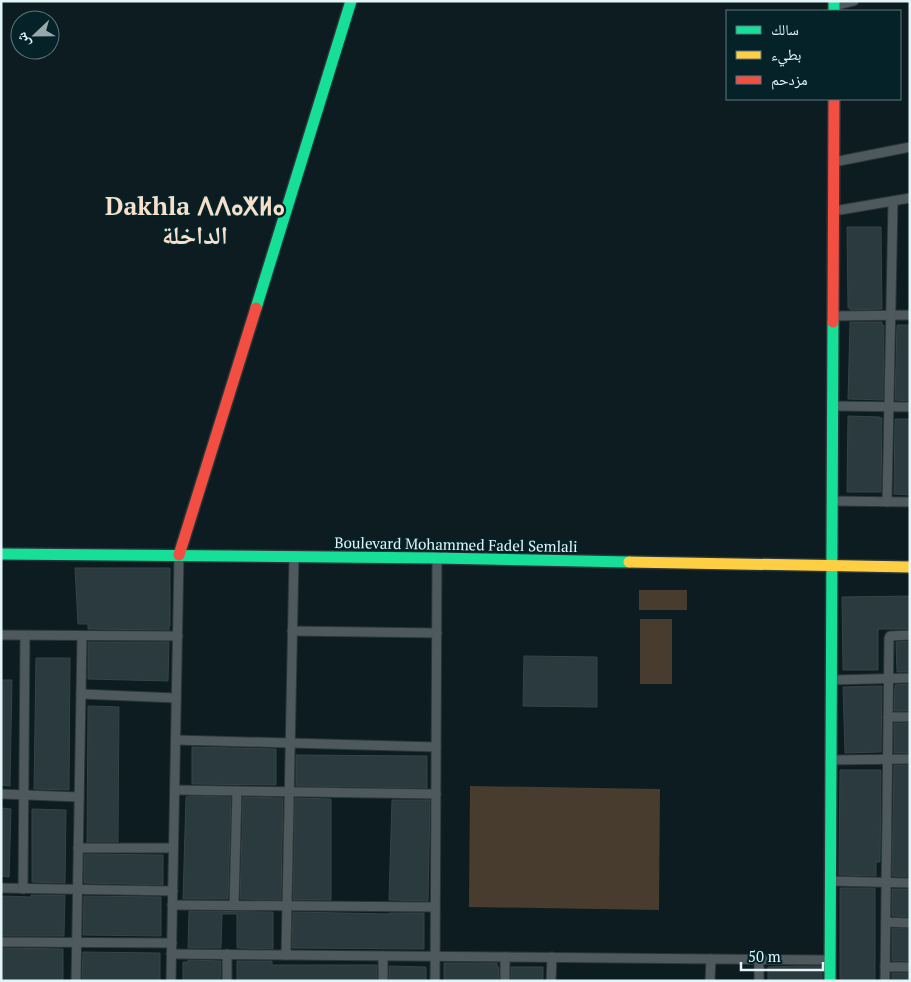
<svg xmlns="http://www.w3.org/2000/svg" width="911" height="982" font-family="'PT Serif','Noto Naskh Arabic','Noto Sans Tifinagh',serif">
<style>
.green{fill:#483c2f}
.building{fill:#2b3a3e;stroke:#364446}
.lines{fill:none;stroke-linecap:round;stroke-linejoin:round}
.street-casing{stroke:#2b3539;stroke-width:11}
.fast-casing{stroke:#2b3539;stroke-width:14}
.slow-casing{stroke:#2b3539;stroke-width:14}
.jam-casing{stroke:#2b3539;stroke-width:14}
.street{stroke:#4d595c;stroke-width:9}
.fast{stroke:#16e098;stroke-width:11}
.slow{stroke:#ffcf43;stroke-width:11}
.jam{stroke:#f24e42;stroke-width:11}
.labels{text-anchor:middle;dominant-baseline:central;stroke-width:4.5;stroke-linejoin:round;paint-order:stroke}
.street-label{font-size:15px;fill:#e4f5f9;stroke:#042228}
.town-label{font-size:25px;font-weight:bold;fill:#f7dfc9;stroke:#042228}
</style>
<rect width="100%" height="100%" fill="#0c1c20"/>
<g class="green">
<rect x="639" y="590" width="48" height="20"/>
<rect x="640" y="619" width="32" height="65"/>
<path d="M470 786 660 789 659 910 469 907Z"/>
</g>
<g class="building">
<path d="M847 227H881L882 309 850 310 851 308H848Z"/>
<path d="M850 322H882V325H884L883 400 848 399Z"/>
<path d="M897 325H910V401L895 400Z"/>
<path d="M848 416 880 417V418H882L881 492H847Z"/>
<path d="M895 419H910V495L894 494Z"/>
<path d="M75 568H170V626H169V630L88 629V624H78Z"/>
<path d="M910 596V629H878V670H843L842 597Z"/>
<path d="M910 641V672H897L896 642Z"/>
<path d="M88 642H169L168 681 88 679Z"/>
<path d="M524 656 597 657V707L523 706Z"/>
<path d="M36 658H70L69 790 34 789Z"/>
<path d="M1 680H12L10 786 1 785Z"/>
<path d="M910 684V711H894L895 685Z"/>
<path d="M882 686 881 752 845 753 843 687Z"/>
<path d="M88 706 119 707 118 842H87Z"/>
<rect x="894" y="723" width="16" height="30"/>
<path d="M192 747 276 749V785L192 784Z"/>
<path d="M296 755 427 756V788L296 786Z"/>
<path d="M894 765H910V877L892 876Z"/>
<path d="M840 770H881L880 862H876V876L839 875Z"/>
<path d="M191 796 231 797 228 899H183L186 797Z"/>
<path d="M243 797 283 798 281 900 240 899Z"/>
<path d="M295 798 331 799V900H293Z"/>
<path d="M392 800H430L428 901 389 900Z"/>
<path d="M1 808 11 809 9 877 1 876Z"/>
<path d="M32 809 66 810 65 883 32 882Z"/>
<path d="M84 854 163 855V885L84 883Z"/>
<rect x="840" y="888" width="35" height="93"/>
<path d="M892 889H910V917L892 916Z"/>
<path d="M31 895H65L64 936H1V896L31 897Z"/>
<path d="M84 896 161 897V936L83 935Z"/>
<path d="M189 911 273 912V949L237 948V914H222L221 948H188Z"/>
<path d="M293 912 389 914V913H424V949L292 948Z"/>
<path d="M892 928 910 929V961H892Z"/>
<path d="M1 948 63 949V981H1Z"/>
<path d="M83 952 160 953V981H82Z"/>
<path d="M188 960 221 961 220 981H183V962H188Z"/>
<path d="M237 961H272V965H377V981H237Z"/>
<path d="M444 963H497V967H499V981H444Z"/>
<path d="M389 966 426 967V981H389Z"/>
<path d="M796 966H822V981H768V967Z"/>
<rect x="511" y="967" width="32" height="14"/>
<rect x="892" y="973" width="18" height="8"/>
</g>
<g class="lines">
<defs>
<g id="street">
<path d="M834 6 854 1"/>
<path d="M834 162 910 147"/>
<path d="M834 211 910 198"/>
<path d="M833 316 910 315"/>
<path d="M833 406 910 407"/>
<path d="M832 501 910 502"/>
<path d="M887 502 893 201"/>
<path d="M292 631 437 633"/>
<path d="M1 635 178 636"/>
<path d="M831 680 910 678"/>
<path d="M81 694 176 698"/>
<path d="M888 717H910"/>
<path d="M176 740 436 747"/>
<path d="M831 760 910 759"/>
<path d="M175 790 436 794"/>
<path d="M1 794 79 797"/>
<path d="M78 848H173"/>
<path d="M830 881 910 883"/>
<path d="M1 888 173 891"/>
<path d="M23 889 25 636"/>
<path d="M172 905 435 907"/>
<path d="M234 905 237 791"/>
<path d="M886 922 910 923"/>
<path d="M1 942 172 943"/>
<path d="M171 954 830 960"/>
<path d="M286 955 294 556"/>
<path d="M885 967H910"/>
<path d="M76 981 82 636"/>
<path d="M171 981 179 555"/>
<path d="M227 981V954"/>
<path d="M383 981V956"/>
<path d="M435 981 437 558"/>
<path d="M505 981V957"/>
<path d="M551 981 552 957"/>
<path d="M710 981 711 959"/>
<path d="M759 981V959"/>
<path d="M885 981 889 638 890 636 910 635"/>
</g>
<g id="fast">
<path d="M834 1V11"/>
<path d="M256 308 351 1"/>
<path d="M1 554 437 558 629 562"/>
<path d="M830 981 833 322"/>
</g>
<path id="slow" d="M629 562 910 567"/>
<g id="jam">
<path d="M833 322 834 99"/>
<path d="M179 555 256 308"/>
</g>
</defs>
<use href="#street" class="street-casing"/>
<use href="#fast" class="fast-casing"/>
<use href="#slow" class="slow-casing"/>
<use href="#jam" class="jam-casing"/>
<use href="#street" class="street"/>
<use href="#fast" class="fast"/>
<use href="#slow" class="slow"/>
<use href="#jam" class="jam"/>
</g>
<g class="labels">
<g class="street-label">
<text transform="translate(456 544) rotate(1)">Boulevard Mohammed Fadel Semlali</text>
</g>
<g class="town-label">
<text x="195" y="205">Dakhla ⴷⴷⴰⵅⵍⴰ<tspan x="195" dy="29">الداخلة</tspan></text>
</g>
</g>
<rect width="911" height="982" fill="none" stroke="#e4f5f9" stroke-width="5"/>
<rect x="726" y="10" width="175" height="90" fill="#042228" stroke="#5e767c"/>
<rect x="736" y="26" width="25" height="8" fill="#16e098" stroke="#5e767c"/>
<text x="771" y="35" font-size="15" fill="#e4f5f9">سالك</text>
<rect x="736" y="51" width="25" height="8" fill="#ffcf43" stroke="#5e767c"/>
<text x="771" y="60" font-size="15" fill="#e4f5f9">بطيء</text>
<rect x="736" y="76" width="25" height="8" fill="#f24e42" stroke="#5e767c"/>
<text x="771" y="85" font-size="15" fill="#e4f5f9">مزدحم</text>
<g transform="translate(35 35) rotate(248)"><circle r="24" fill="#042228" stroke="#5e767c"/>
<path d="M0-4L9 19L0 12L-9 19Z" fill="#98a9ad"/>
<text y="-8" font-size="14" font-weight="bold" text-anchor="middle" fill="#e4f5f9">ش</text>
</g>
<path d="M741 962v8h82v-8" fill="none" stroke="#e4f5f9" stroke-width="2.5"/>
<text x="748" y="962" font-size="15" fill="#e4f5f9" stroke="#042228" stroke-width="4" paint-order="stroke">50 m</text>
</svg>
